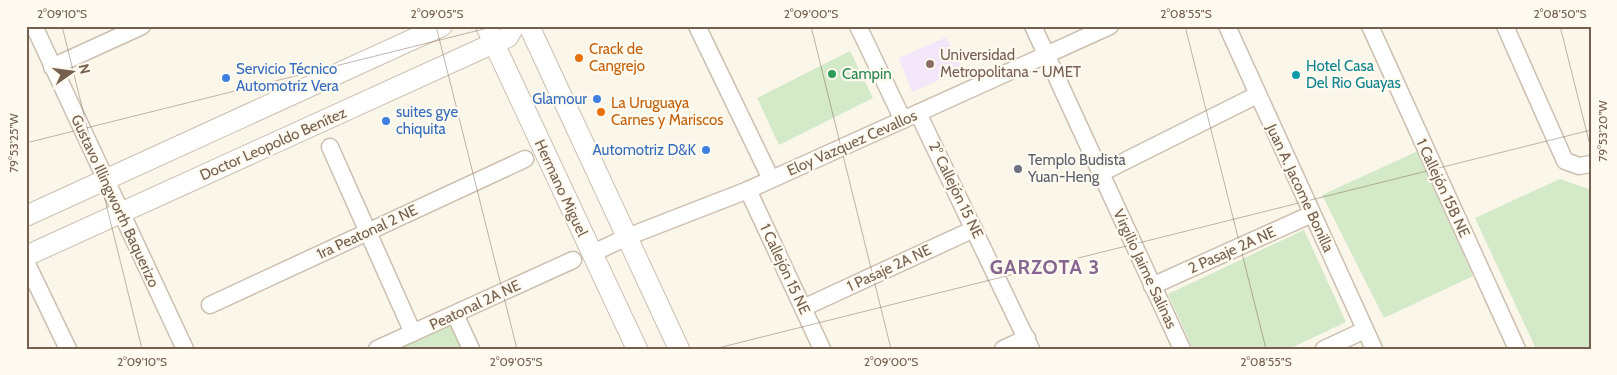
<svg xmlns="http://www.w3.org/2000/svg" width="1617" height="375" font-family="Cabin,sans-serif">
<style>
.education{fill:#f3e6f8}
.green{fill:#d3e9c8}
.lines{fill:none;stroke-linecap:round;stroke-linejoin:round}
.minor-casing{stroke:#cdbfb0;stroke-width:19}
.tertiary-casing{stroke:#cdbfb0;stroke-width:22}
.minor{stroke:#fff;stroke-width:16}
.tertiary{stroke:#fff;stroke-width:20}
.ticks{fill:none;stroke:#755f4e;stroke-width:1;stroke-opacity:0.45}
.food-dot{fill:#e8710a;stroke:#fefaf0;stroke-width:2}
.education-dot{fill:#8d6e63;stroke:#fefaf0;stroke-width:2}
.leisure-dot{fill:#2e9e5b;stroke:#fefaf0;stroke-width:2}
.culture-dot{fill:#0f9aa8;stroke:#fefaf0;stroke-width:2}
.shop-dot{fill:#3f7fe0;stroke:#fefaf0;stroke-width:2}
.worship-dot{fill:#6b7280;stroke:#fefaf0;stroke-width:2}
.labels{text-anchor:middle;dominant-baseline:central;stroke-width:4.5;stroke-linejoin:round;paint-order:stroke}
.food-label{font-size:15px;fill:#c56008;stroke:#fefaf0;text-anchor:start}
.education-label{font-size:15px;fill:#785e54;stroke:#fefaf0;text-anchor:start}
.culture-label{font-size:15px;fill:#0d838f;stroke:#fefaf0;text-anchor:start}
.shop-label{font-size:15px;fill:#366cbe;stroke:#fefaf0;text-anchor:start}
.leisure-label{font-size:15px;fill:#27864d;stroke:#fefaf0;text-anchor:start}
.street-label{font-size:15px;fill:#755f4e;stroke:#fefaf0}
.worship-label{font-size:15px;fill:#5b616d;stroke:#fefaf0;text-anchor:start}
.district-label{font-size:20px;font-weight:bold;letter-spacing:1px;fill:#866690;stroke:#fefaf0}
.neatline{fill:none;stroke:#755f4e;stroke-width:2}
.ticks-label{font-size:12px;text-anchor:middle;fill:#755f4e}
</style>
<rect width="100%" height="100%" fill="#fbf6ea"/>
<path class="education" d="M946 37 962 70 912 92 899 58Z"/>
<g class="green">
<path d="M850 51 873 98 779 145 757 98Z"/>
<path d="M1418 151 1473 276 1384 318 1322 195Z"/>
<path d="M1560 179 1591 190V349H1536L1475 218Z"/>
<path d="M1304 230 1346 322 1289 349H1193L1168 294Z"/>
<path d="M457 315 473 349H392Z"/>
</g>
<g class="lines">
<defs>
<g id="minor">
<path d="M34 26 185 349"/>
<path d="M697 26 771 179"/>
<path d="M858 26 903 120"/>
<path d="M1033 26 1182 349"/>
<path d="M1227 26 1374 349"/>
<path d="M1370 26 1517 349"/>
<path d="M1505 26 1565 161 1579 166 1591 164"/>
<path d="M52 67 142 26"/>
<path d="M918 113 1031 349"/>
<path d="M330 147 413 333"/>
<path d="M1101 173 1257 95"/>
<path d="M748 190 822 349"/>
<path d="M591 254 627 237 748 190 1110 26"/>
<path d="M26 262 68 349"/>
<path d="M1152 286 1312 214"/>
<path d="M210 305 525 159"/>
<path d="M803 308 974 229"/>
<path d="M455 314 471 349"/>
<path d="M377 349 573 260"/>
<path d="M1003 349 1027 338"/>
<path d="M1324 349 1365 330"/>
</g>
<g id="tertiary">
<path d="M486 26 637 349"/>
<path d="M529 26 679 349"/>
<path d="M26 216 442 26"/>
<path d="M26 256 494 43 508 37 514 26"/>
</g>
</defs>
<use href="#minor" class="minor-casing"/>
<use href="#tertiary" class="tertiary-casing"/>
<use href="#minor" class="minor"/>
<use href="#tertiary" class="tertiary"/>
</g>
<path class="ticks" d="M62 26 142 349M436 26 517 349M811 26 891 349M1185 26 1266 349M1560 26 1591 149M26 143 496 26M714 349 1591 130"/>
<g class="food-dot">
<circle cx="579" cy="58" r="5"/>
<circle cx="601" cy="112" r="5"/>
</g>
<circle class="education-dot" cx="930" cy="64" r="5"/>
<circle class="leisure-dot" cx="832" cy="74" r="5"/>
<circle class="culture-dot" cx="1296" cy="75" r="5"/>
<g class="shop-dot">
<circle cx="226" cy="78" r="5"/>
<circle cx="597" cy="99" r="5"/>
<circle cx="386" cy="121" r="5"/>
<circle cx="706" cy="150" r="5"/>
</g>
<circle class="worship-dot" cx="1018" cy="169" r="5"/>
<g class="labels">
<g class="food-label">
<text x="589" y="49">Crack de<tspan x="589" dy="17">Cangrejo</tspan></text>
<text x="611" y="103">La Uruguaya<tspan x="611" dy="17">Carnes y Mariscos</tspan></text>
</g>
<g class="education-label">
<text x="940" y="55">Universidad<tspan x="940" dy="17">Metropolitana - UMET</tspan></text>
</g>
<g class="culture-label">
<text x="1306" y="66">Hotel Casa<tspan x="1306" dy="17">Del Rio Guayas</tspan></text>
</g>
<g class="shop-label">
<text x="236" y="69">Servicio Técnico<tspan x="236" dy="17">Automotriz Vera</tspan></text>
<text x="587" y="99" text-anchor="end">Glamour</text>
<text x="396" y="112">suites gye<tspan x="396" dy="17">chiquita</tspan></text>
<text x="696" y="150" text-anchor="end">Automotriz D&amp;K</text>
</g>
<g class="leisure-label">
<text x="842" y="74">Campin</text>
</g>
<g class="street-label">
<text transform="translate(852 143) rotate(-24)">Eloy Vazquez Cevallos</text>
<text transform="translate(273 144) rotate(-24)">Doctor Leopoldo Benítez</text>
<text transform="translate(561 188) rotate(65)">Hermano Miguel</text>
<text transform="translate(1300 188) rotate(65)">Juan A. Jacome Bonilla</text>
<text transform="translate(1443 188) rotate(65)">1 Callejón 15B NE</text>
<text transform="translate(956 190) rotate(64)">2° Callejón 15 NE</text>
<text transform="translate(115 201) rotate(65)">Gustavo Illingworth Baquerizo</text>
<text transform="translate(367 232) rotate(-25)">1ra Peatonal 2 NE</text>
<text transform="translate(1232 250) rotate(-24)">2 Pasaje 2A NE</text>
<text transform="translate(889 268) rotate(-25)">1 Pasaje 2A NE</text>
<text transform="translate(785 269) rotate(65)">1 Callejón 15 NE</text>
<text transform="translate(1145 269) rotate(65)">Virgilio Jaime Salinas</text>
<text transform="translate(475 305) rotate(-25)">Peatonal 2A NE</text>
</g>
<g class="worship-label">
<text x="1028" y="160">Templo Budista<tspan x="1028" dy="17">Yuan-Heng</tspan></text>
</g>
<g class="district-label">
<text x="1045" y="267">GARZOTA 3</text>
</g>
</g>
<rect width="1617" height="375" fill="none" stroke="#fefaf0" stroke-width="55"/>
<g transform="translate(72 72) rotate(76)" stroke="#fefaf0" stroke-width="4" paint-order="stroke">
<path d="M0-4L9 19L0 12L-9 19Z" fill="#755f4e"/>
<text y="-8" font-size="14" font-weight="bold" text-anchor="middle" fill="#755f4e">N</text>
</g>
<rect x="28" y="28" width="1562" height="320" class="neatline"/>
<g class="ticks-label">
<text x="62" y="18">2°09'10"S</text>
<text x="437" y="18">2°09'05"S</text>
<text x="811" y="18">2°09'00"S</text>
<text x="1186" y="18">2°08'55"S</text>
<text x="1560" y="18">2°08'50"S</text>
<text transform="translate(1603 131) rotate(-90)" y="4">79°53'20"W</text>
<text transform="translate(14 143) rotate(-90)" y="4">79°53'25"W</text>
<text x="142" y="366">2°09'10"S</text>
<text x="516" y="366">2°09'05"S</text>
<text x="891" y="366">2°09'00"S</text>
<text x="1266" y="366">2°08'55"S</text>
</g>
</svg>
